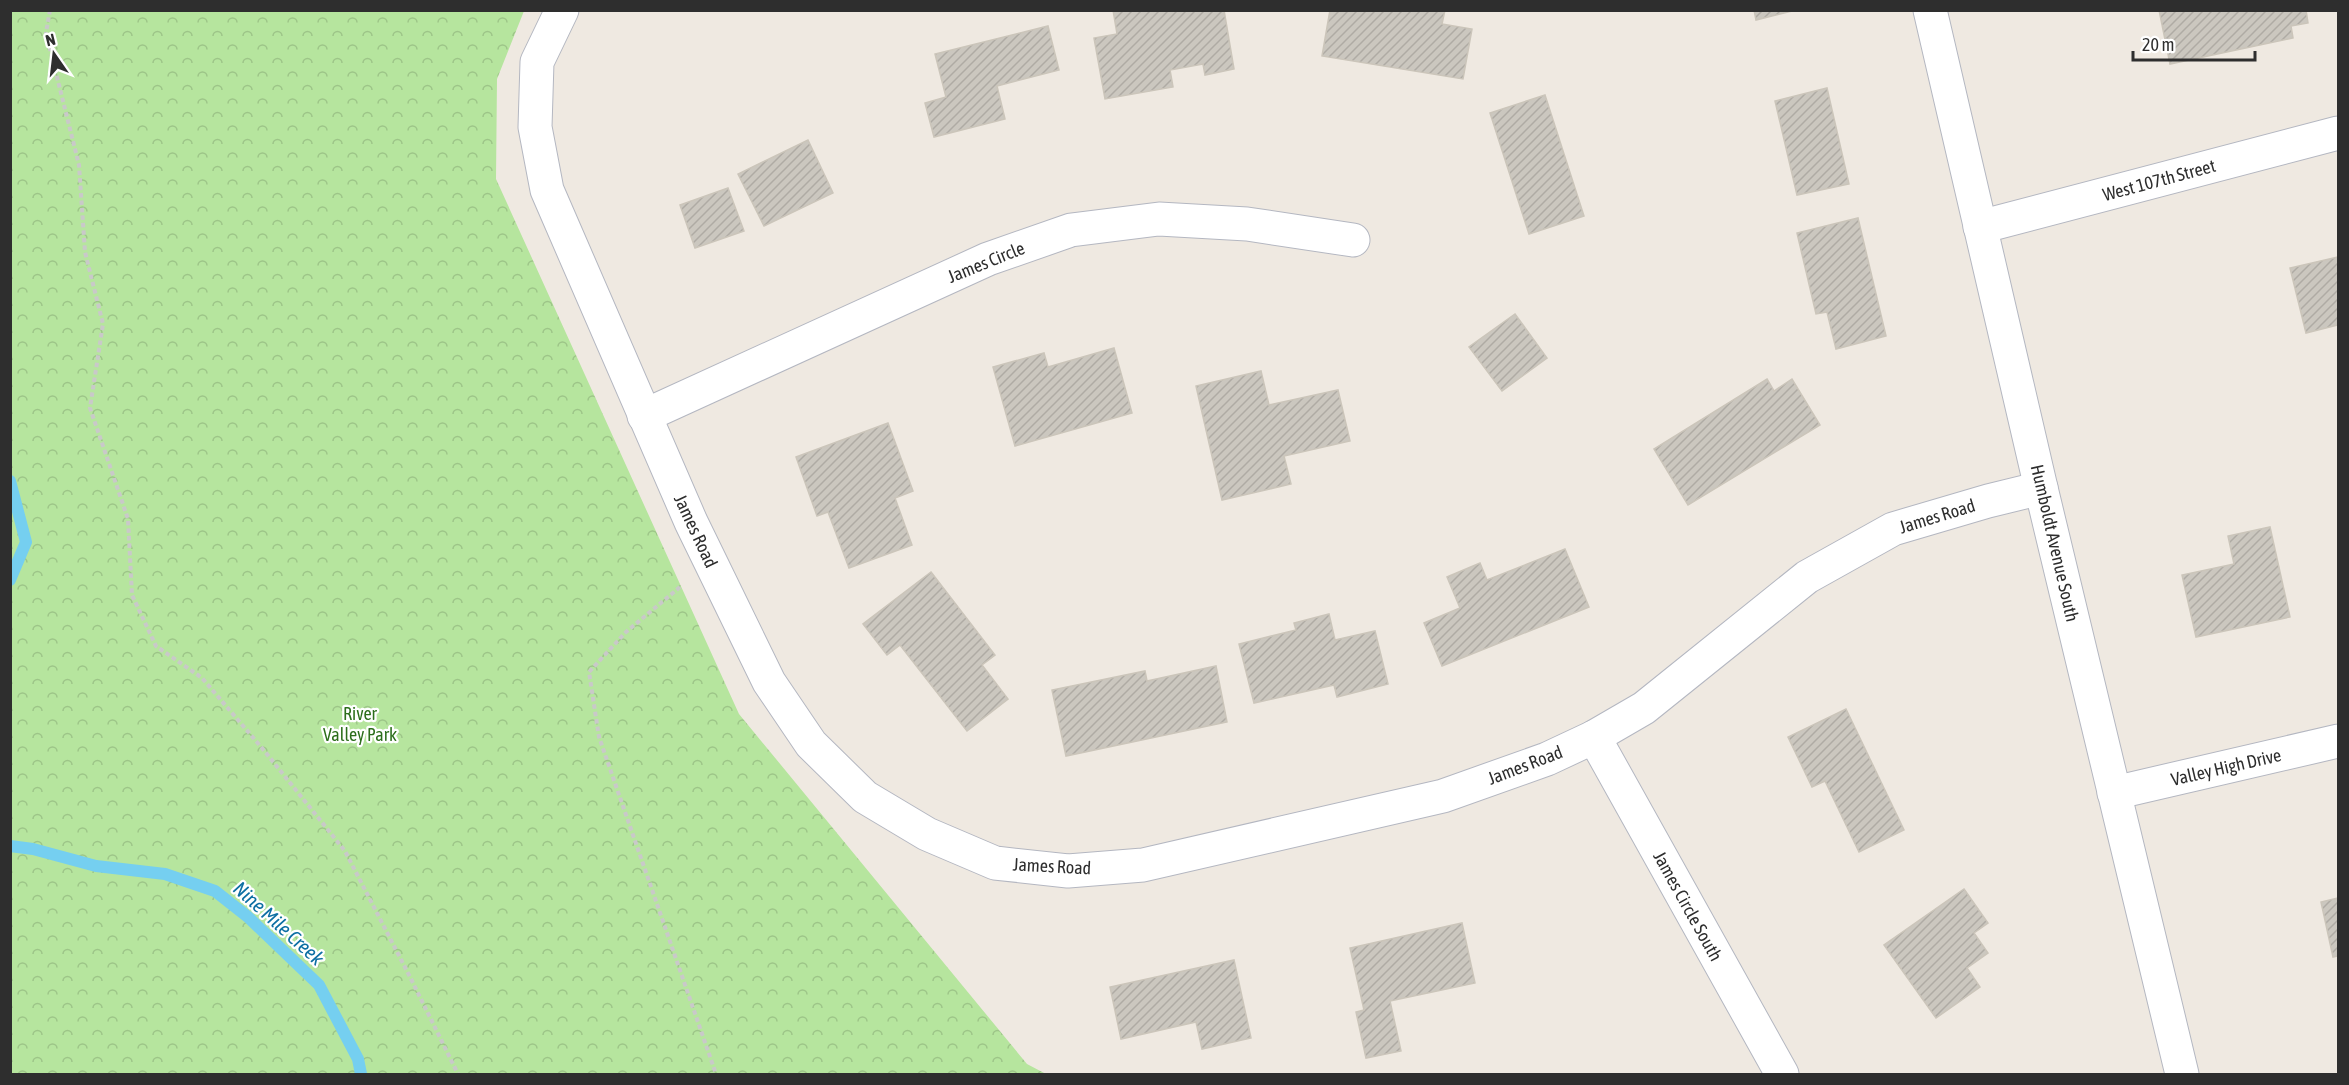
<svg xmlns="http://www.w3.org/2000/svg" width="2349" height="1085" font-family="'Asap Condensed',sans-serif">
<style>
.park{fill:url(#park-crowns)}
.lines{fill:none;stroke-linecap:round;stroke-linejoin:round}
.stream{stroke:#75cff0;stroke-width:12}
.building{fill:url(#building-hatch);stroke:#cbc5ba;stroke-width:1.5}
.minor-casing{stroke:#b4b7c1;stroke-width:35}
.path{stroke:#c9c9c9;stroke-width:4;stroke-dasharray:4.5 3;stroke-linecap:butt}
.minor{stroke:#fff;stroke-width:33}
.labels{text-anchor:middle;dominant-baseline:central;stroke-width:4.5;stroke-linejoin:round;paint-order:stroke}
.street-label{font-size:18px;fill:#2e2e2e;stroke:#fff}
.park-label{font-size:18px;fill:#2c6e1b;stroke:#fff}
.water-label{font-size:20px;font-style:italic;fill:#0d6fa3;stroke:#fff}
</style>
<defs>
<pattern id="park-crowns" width="20" height="18" patternUnits="userSpaceOnUse" patternTransform="scale(1.5)"><rect width="20" height="18" fill="#b6e59e"/><path d="M2 6a3 3 0 1 1 6 0M12 15a3 3 0 1 1 6 0" fill="none" stroke="#9dc588"/></pattern>
<pattern id="building-hatch" width="6" height="6" patternUnits="userSpaceOnUse" patternTransform="scale(1.5)"><rect width="6" height="6" fill="#cbc7bf"/><path d="M-1 1l2-2M0 6l6-6M5 7l2-2" fill="none" stroke="#afaba4"/></pattern>
</defs>
<rect width="100%" height="100%" fill="#efe9e1"/>
<path class="park" d="M10 11H524L497 79 496 179 739 714 1027 1064 1046 1074H11Z"/>
<g class="lines">
<g class="stream">
<path d="M10 481 26 542 10 580"/>
<path d="M10 846 33 849 96 866 165 874 215 891 248 917 319 985 358 1059 361 1074"/>
</g>
</g>
<g class="building">
<path d="M1113 10H1224L1234 69 1205 75 1203 64 1170 70 1173 87 1105 99 1094 38 1117 34Z"/>
<path d="M1330 10H1445L1442 24 1472 29 1463 79 1322 56Z"/>
<path d="M1754 10H1796L1756 20Z"/>
<path d="M2159 10H2306L2308 23 2291 26 2293 38 2170 64Z"/>
<path d="M1048 26 1059 70 997 86 1005 119 934 137 925 103 946 97 935 54Z"/>
<path d="M1827 88 1849 184 1797 195 1775 101Z"/>
<path d="M1545 95 1584 216 1529 234 1490 113Z"/>
<path d="M808 140 833 193 764 226 738 174Z"/>
<path d="M728 188 744 231 695 248 680 205Z"/>
<path d="M1858 218 1886 336 1836 349 1827 312 1816 314 1797 233Z"/>
<path d="M2338 257V325L2306 333 2290 268Z"/>
<path d="M1515 314 1547 358 1502 391 1469 347Z"/>
<path d="M1114 348 1132 413 1015 446 993 367 1044 353 1048 367Z"/>
<path d="M1261 371 1269 405 1338 390 1350 441 1284 456 1291 484 1222 500 1196 386Z"/>
<path d="M1767 379 1774 391 1792 379 1820 425 1688 505 1654 449Z"/>
<path d="M888 423 913 491 895 498 912 545 849 568 828 512 817 516 796 457Z"/>
<path d="M2270 527 2290 617 2196 637 2182 575 2234 564 2228 536Z"/>
<path d="M1565 549 1589 607 1442 666 1424 623 1460 608 1447 577 1480 563 1487 580Z"/>
<path d="M931 572 995 655 982 665 1008 699 967 731 900 645 887 655 863 624Z"/>
<path d="M1329 614 1335 640 1375 631 1388 684 1337 697 1334 685 1254 703 1239 644 1296 630 1294 623Z"/>
<path d="M1216 666 1227 722 1066 756 1052 690 1145 671 1147 681Z"/>
<path d="M1846 709 1904 830 1859 852 1825 781 1812 787 1788 737Z"/>
<path d="M1964 889 1988 923 1974 933 1988 953 1967 968 1980 987 1936 1018 1884 945Z"/>
<path d="M2338 898V956L2333 957 2321 902Z"/>
<path d="M1462 923 1475 983 1390 1001 1401 1051 1366 1058 1356 1012 1364 1010 1350 948Z"/>
<path d="M1234 960 1251 1038 1202 1049 1196 1022 1121 1039 1110 987Z"/>
</g>
<g class="lines">
<defs>
<g id="minor">
<path d="M562 10 537 62 535 127 547 190 691 522 769 682 811 744 865 797 927 834 995 863 1068 871 1143 865 1443 796 1547 759 1594 737 1644 708 1807 577 1893 529 1988 501 2041 488"/>
<path d="M1930 10 2041 488 2182 1074"/>
<path d="M1980 227 2338 133"/>
<path d="M644 416 988 259 1071 230 1159 219 1247 224 1353 240"/>
<path d="M1594 737 1782 1074"/>
<path d="M2114 793 2338 741"/>
</g>
</defs>
<use href="#minor" class="minor-casing"/>
<g class="path">
<path d="M50 10 46 33 79 165 85 252 103 324 90 408 128 519 132 595 156 646 202 678 262 748 345 851 411 979 458 1074"/>
<path d="M680 587 626 632 589 672 599 737 716 1074"/>
</g>
<use href="#minor" class="minor"/>
</g>
<g class="labels">
<g class="street-label">
<text transform="translate(2159 180) rotate(-15)">West 107th Street</text>
<text transform="translate(986 262) rotate(-22)">James Circle</text>
<text transform="translate(1937 516) rotate(-17)">James Road</text>
<text transform="translate(696 531) rotate(65)">James Road</text>
<text transform="translate(2055 543) rotate(77)">Humboldt Avenue South</text>
<text transform="translate(1525 765) rotate(-21)">James Road</text>
<text transform="translate(2226 767) rotate(-13)">Valley High Drive</text>
<text transform="translate(1052 866) rotate(3)">James Road</text>
<text transform="translate(1688 906) rotate(61)">James Circle South</text>
</g>
<g class="park-label">
<text x="360" y="713">River<tspan x="360" dy="21">Valley Park</tspan></text>
</g>
<g class="water-label">
<text transform="translate(279 923) rotate(42)">Nine Mile Creek</text>
</g>
</g>
<rect width="2349" height="1085" fill="none" stroke="#2e2e2e" stroke-width="24"/>
<g transform="translate(54 54) rotate(346)" stroke="#ffffff" stroke-width="4.5" paint-order="stroke">
<path d="M0-4.5L10 22L0 15L-10 22Z" fill="#2e2e2e"/>
<text y="-9" font-size="16" font-weight="bold" text-anchor="middle" fill="#2e2e2e">N</text>
</g>
<path d="M2133 51v9h122v-9" fill="none" stroke="#2e2e2e" stroke-width="3"/>
<text x="2142" y="51" font-size="18" fill="#2e2e2e" stroke="#ffffff" stroke-width="4.5" paint-order="stroke">20 m</text>
</svg>
